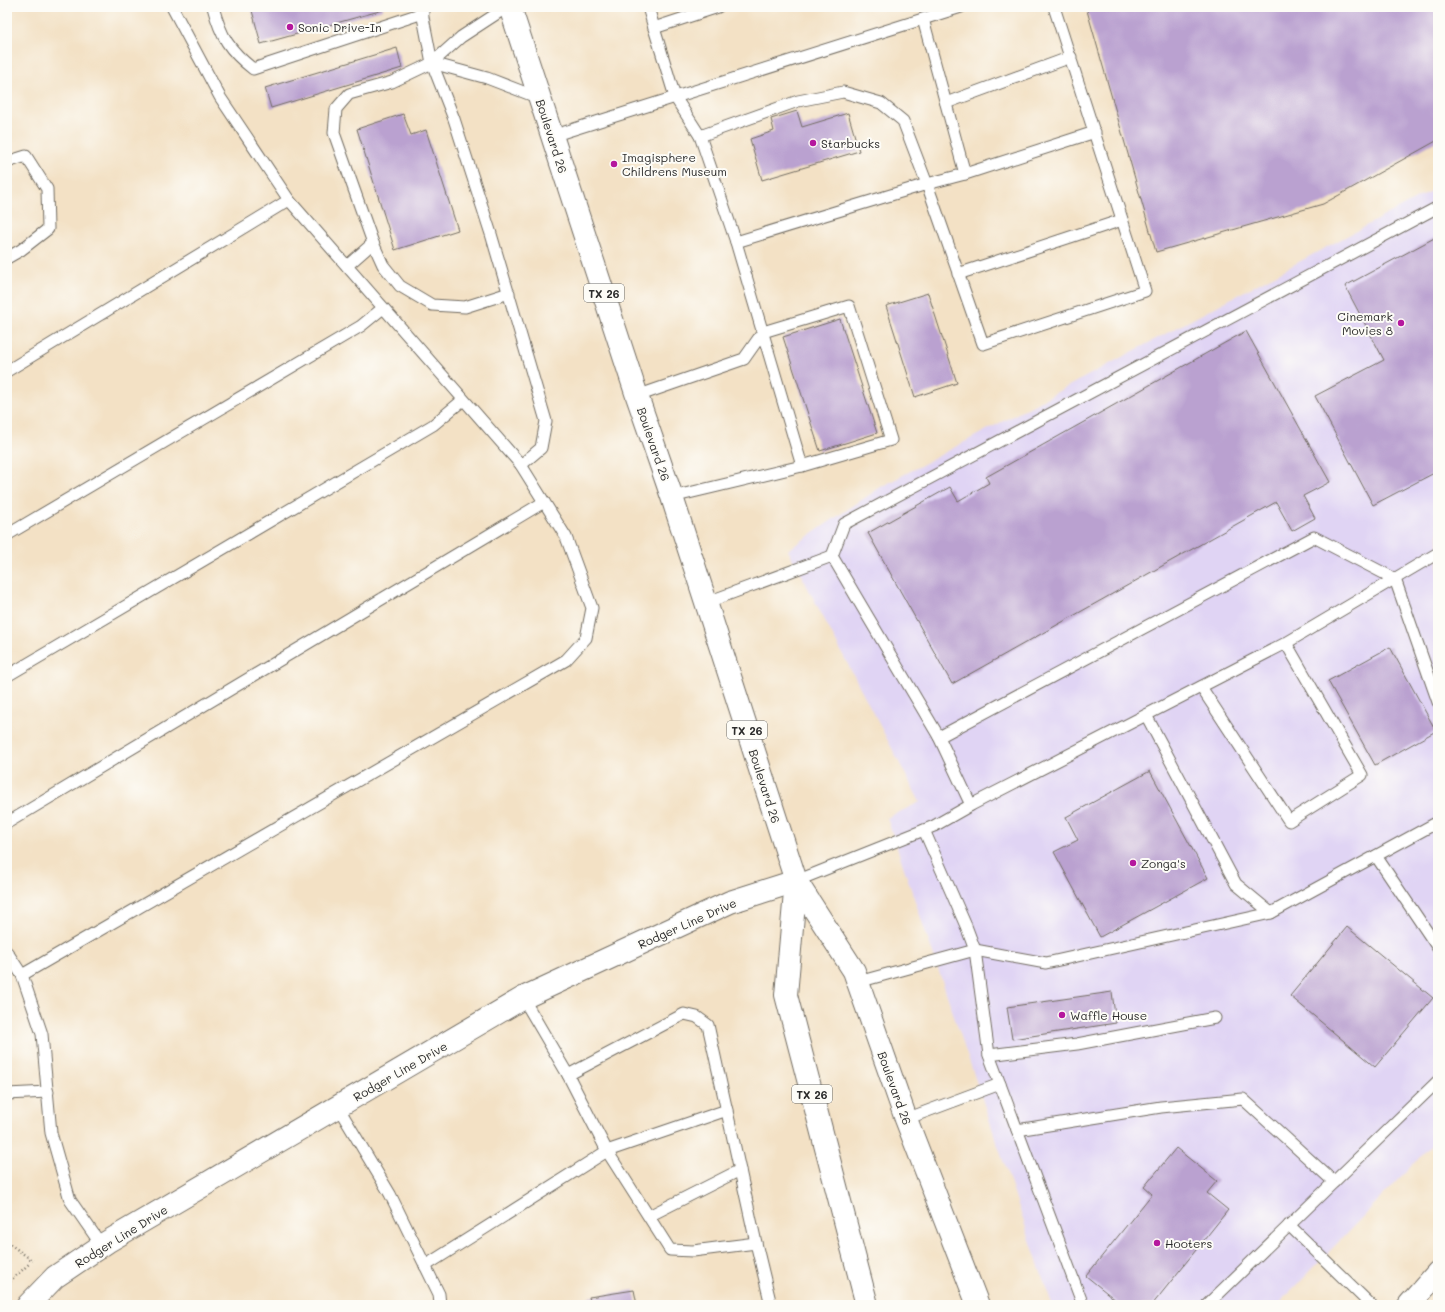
<svg xmlns="http://www.w3.org/2000/svg" width="1445" height="1312" font-family="Mali,sans-serif">
<style>
.built{fill:#e0d4f4}
.building{fill:#baa1d0}
.lines{fill:none;stroke-linecap:round;stroke-linejoin:round}
.service-casing{stroke:#716b61;stroke-width:13}
.tertiary-casing{stroke:#716b61;stroke-width:24}
.secondary-casing{stroke:#716b61;stroke-width:24}
.primary-casing{stroke:#716b61;stroke-width:24}
.path{stroke:#716b61;stroke-width:2.5;stroke-dasharray:1 3;stroke-linecap:butt}
.service{stroke:#fff;stroke-width:11}
.tertiary{stroke:#fff;stroke-width:22}
.secondary{stroke:#fff;stroke-width:22}
.primary{stroke:#fff;stroke-width:22}
.poi-dot{fill:#b5179e;stroke:#fdfcf7;stroke-width:1.5}
.labels{text-anchor:middle;dominant-baseline:central;stroke-width:4;stroke-linejoin:round;paint-order:stroke}
.shield{fill:#fdfcf7;stroke:#6a6a68;stroke-width:1}
.shield-label{font-size:11px;font-weight:bold;fill:#2b2b2b}
.poi-label{font-size:12px;fill:#2b2b2b;stroke:#fdfcf7;text-anchor:start}
.street-label{font-size:12px;fill:#2b2b2b;stroke:#fdfcf7}
</style>
<rect width="100%" height="100%" fill="#fdfcf7"/>
<filter id="ink" filterUnits="userSpaceOnUse"><feTurbulence type="fractalNoise" baseFrequency=".025" numOctaves="2"/><feDisplacementMap in="SourceGraphic" scale="8" xChannelSelector="R" yChannelSelector="G"/><feConvolveMatrix kernelMatrix="1 2 1 2 8 2 1 2 1" color-interpolation-filters="sRGB"/></filter>
<filter id="wash" filterUnits="userSpaceOnUse"><feTurbulence type="fractalNoise" baseFrequency=".012" numOctaves="4" result="noise"/><feDisplacementMap in="SourceGraphic" scale="16" xChannelSelector="R" yChannelSelector="G"/><feGaussianBlur stdDeviation="0.9" result="paint"/><feColorMatrix in="noise" values="0 0 0 0 0 0 0 0 0 0 0 0 0 0 0 0 0 1.4 0 .05"/><feComposite in="paint" operator="in"/></filter>
<g filter="url(#wash)">
<rect width="100%" height="100%" fill="#f3e1c5"/>
<path class="built" d="M1438 187V1138L1278 1305H1052L887 818 920 802 788 550 881 487Z"/>
<g id="blocks">
<g class="building">
<path d="M251 7H383V10L261 44Z"/>
<path d="M1086 7H1438V140L1323 204 1156 252Z"/>
<path d="M397 48 402 68 271 108 265 88Z"/>
<path d="M797 111 802 127 848 113 859 151 762 180 750 139 774 131 771 119Z"/>
<path d="M403 114 411 135 426 130 458 230 395 250 357 129Z"/>
<path d="M1438 236V471L1373 505 1315 396 1384 360 1345 286Z"/>
<path d="M928 293 957 383 915 397 886 306Z"/>
<path d="M840 319 877 433 820 451 783 337Z"/>
<path d="M1246 331 1330 482 1303 496 1315 518 1292 531 1276 502 952 684 868 533 950 487 958 501 989 483 986 477Z"/>
<path d="M1390 647 1436 731 1375 765 1328 681Z"/>
<path d="M1150 771 1208 878 1100 937 1054 852 1078 840 1066 817Z"/>
<path d="M1347 927 1433 998 1375 1067 1290 996Z"/>
<path d="M1112 992 1116 1023 1012 1039 1007 1007Z"/>
<path d="M1176 1148 1217 1181 1207 1193 1228 1210 1152 1305H1122L1086 1276 1152 1194 1144 1187Z"/>
<path d="M634 1290 637 1305H591L589 1297Z"/>
</g>
</g>
</g>
<g filter="url(#ink)">
<use href="#blocks" fill-opacity="0" stroke="#716b61" stroke-width="1"/>
<g class="lines">
<defs>
<g id="service">
<path d="M213 7C221 37 229 50 253 69L423 13"/>
<path d="M421 7 432 63 454 119 491 234 546 421 541 448 521 465"/>
<path d="M507 7 461 37 432 63 487 78 539 98"/>
<path d="M648 7 654 28 718 7"/>
<path d="M654 28 675 97 700 136 736 242 927 184 983 344 1145 291 1054 7"/>
<path d="M432 63 392 82 349 94 336 109 334 133 373 243 383 265 400 286 432 305 465 307 509 293"/>
<path d="M946 103 1071 57"/>
<path d="M552 136 961 7"/>
<path d="M700 136 798 101 843 92 881 103 903 121 927 184 965 174 923 19"/>
<path d="M7 162 26 156 47 189 48 229 21 250 7 258"/>
<path d="M965 174 1095 132"/>
<path d="M736 242 802 466"/>
<path d="M347 266 373 243"/>
<path d="M958 274 1122 220"/>
<path d="M7 371 289 200"/>
<path d="M637 396 744 359 763 332 849 306 891 440 802 466 672 497"/>
<path d="M7 535 361 326 383 308"/>
<path d="M832 556 844 524 1438 207"/>
<path d="M705 603 832 556 939 737"/>
<path d="M7 676 433 425 463 400"/>
<path d="M1201 687 1289 821 1362 775 1286 643"/>
<path d="M1146 715 1236 884 1271 913"/>
<path d="M971 805 939 737 1314 537 1395 579 1438 702"/>
<path d="M7 823 544 502"/>
<path d="M924 830 966 926 975 950 989 1055 1083 1305"/>
<path d="M1376 856 1438 948"/>
<path d="M796 881 934 826 971 805 1286 643 1438 553"/>
<path d="M7 952 22 975"/>
<path d="M858 982 975 950 1046 963 1271 913 1438 822"/>
<path d="M523 998 568 1075 684 1014 697 1017 708 1025 756 1243"/>
<path d="M989 1055 1077 1044 1215 1018"/>
<path d="M568 1075 607 1151 727 1110"/>
<path d="M7 1094 48 1092"/>
<path d="M338 1107 390 1194 439 1294 440 1305"/>
<path d="M906 1119 1000 1084"/>
<path d="M1017 1130 1161 1107 1243 1099 1334 1182"/>
<path d="M649 1216 740 1170"/>
<path d="M1289 1225 1371 1305"/>
<path d="M102 1246 70 1200 51 1133 42 1034 22 975 566 660 586 638 592 608 566 537 521 465 289 200 220 97 172 7"/>
<path d="M425 1266 607 1151 670 1250 693 1251 756 1243 771 1305"/>
<path d="M1207 1305 1438 1081"/>
</g>
<path id="tertiary" d="M28 1305 55 1277 107 1242 523 998 730 902 796 881"/>
<path id="secondary" d="M1409 1305 1438 1272"/>
<g id="primary">
<path d="M510 7 637 396 672 497 796 881 854 971 906 1119 978 1305"/>
<path d="M796 881 786 995 867 1305"/>
</g>
</defs>
<use href="#service" class="service-casing"/>
<use href="#tertiary" class="tertiary-casing"/>
<use href="#secondary" class="secondary-casing"/>
<use href="#primary" class="primary-casing"/>
<g class="path">
<path d="M7 1242 33 1261"/>
<path d="M7 1284 30 1263"/>
</g>
<use href="#service" class="service"/>
<use href="#tertiary" class="tertiary"/>
<use href="#secondary" class="secondary"/>
<use href="#primary" class="primary"/>
</g>
</g>
<g class="poi-dot">
<circle cx="290" cy="27" r="4"/>
<circle cx="813" cy="143" r="4"/>
<circle cx="614" cy="164" r="4"/>
<circle cx="1401" cy="323" r="4"/>
<circle cx="1133" cy="863" r="4"/>
<circle cx="1062" cy="1015" r="4"/>
<circle cx="1157" cy="1243" r="4"/>
</g>
<g class="labels">
<g class="shield">
<rect x="584" y="284" width="40" height="18" rx="3"/>
<rect x="727" y="721" width="40" height="18" rx="3"/>
<rect x="792" y="1085" width="40" height="18" rx="3"/>
</g>
<g class="shield-label">
<text x="604" y="293">TX 26</text>
<text x="747" y="730">TX 26</text>
<text x="812" y="1094">TX 26</text>
</g>
<g class="poi-label">
<text x="298" y="27">Sonic Drive-In</text>
<text x="821" y="143">Starbucks</text>
<text x="622" y="157">Imagisphere<tspan x="622" dy="14">Childrens Museum</tspan></text>
<text x="1393" y="316" text-anchor="end">Cinemark<tspan x="1393" dy="14">Movies 8</tspan></text>
<text x="1141" y="863">Zonga's</text>
<text x="1070" y="1015">Waffle House</text>
<text x="1165" y="1243">Hooters</text>
</g>
<g class="street-label">
<text transform="translate(552 136) rotate(72)">Boulevard 26</text>
<text transform="translate(654 444) rotate(71)">Boulevard 26</text>
<text transform="translate(765 786) rotate(72)">Boulevard 26</text>
<text transform="translate(687 923) rotate(-24)">Rodger Line Drive</text>
<text transform="translate(400 1071) rotate(-30)">Rodger Line Drive</text>
<text transform="translate(895 1088) rotate(70)">Boulevard 26</text>
<text transform="translate(121 1236) rotate(-32)">Rodger Line Drive</text>
</g>
</g>
<rect width="1445" height="1312" fill="none" stroke="#fdfcf7" stroke-width="24"/>
</svg>
